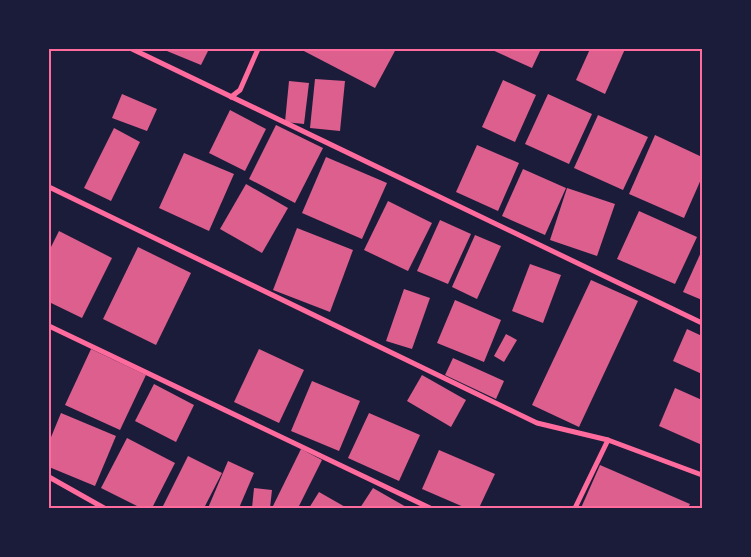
<svg xmlns="http://www.w3.org/2000/svg" width="751" height="557" font-family="'Roboto Condensed',sans-serif">
<style>
.building{fill:#dd5f8e}
.lines{fill:none;stroke-linecap:round;stroke-linejoin:round}
.minor{stroke:#ff6b9d;stroke-width:5}
.neatline{fill:none;stroke:#ff6b9d;stroke-width:2}
</style>
<rect width="100%" height="100%" fill="#1b1b3a"/>
<g class="building">
<path d="M162 49H209L201 65Z"/>
<path d="M300 49H396L375 88Z"/>
<path d="M490 49H541L532 68Z"/>
<path d="M590 49H625L605 94 576 80Z"/>
<path d="M315 79 345 81 340 131 310 128Z"/>
<path d="M503 80 536 95 515 142 482 127Z"/>
<path d="M289 81 309 83 304 124 285 122Z"/>
<path d="M122 94 157 109 147 131 112 118Z"/>
<path d="M548 94 592 114 569 164 525 144Z"/>
<path d="M230 110 266 129 245 171 209 153Z"/>
<path d="M598 115 648 137 623 190 574 168Z"/>
<path d="M276 125 323 148 295 203 249 179Z"/>
<path d="M114 128 140 142 111 201 84 188Z"/>
<path d="M655 135 702 157V177L684 218 629 194Z"/>
<path d="M477 145 519 163 498 211 456 192Z"/>
<path d="M184 153 234 174 209 231 159 208Z"/>
<path d="M326 157 387 183 362 239 302 213Z"/>
<path d="M523 169 566 188 545 235 502 216Z"/>
<path d="M246 184 288 208 262 253 220 229Z"/>
<path d="M567 188 615 204 597 256 550 240Z"/>
<path d="M388 201 432 223 408 271 364 250Z"/>
<path d="M639 211 697 237 675 284 617 259Z"/>
<path d="M440 220 471 234 448 284 417 271Z"/>
<path d="M297 228 353 250 330 312 273 290Z"/>
<path d="M59 231 112 258 82 318 49 302V251Z"/>
<path d="M475 235 501 246 477 299 452 287Z"/>
<path d="M138 247 191 273 156 345 103 319Z"/>
<path d="M702 250V300L683 292Z"/>
<path d="M530 264 561 275 543 323 512 311Z"/>
<path d="M591 280 638 301 579 427 532 405Z"/>
<path d="M404 289 430 298 412 349 386 341Z"/>
<path d="M455 300 501 320 484 362 437 343Z"/>
<path d="M687 329 702 336V374L673 361Z"/>
<path d="M506 334 517 340 504 362 494 356Z"/>
<path d="M91 349 146 375 120 430 65 405Z"/>
<path d="M259 349 304 370 279 423 234 402Z"/>
<path d="M453 358 504 381 496 399 445 375Z"/>
<path d="M422 375 466 400 451 427 407 401Z"/>
<path d="M312 381 360 401 339 451 291 431Z"/>
<path d="M154 384 194 405 176 442 135 421Z"/>
<path d="M675 388 702 400V445L659 426Z"/>
<path d="M61 413 116 436 95 486 49 467V442Z"/>
<path d="M369 413 420 435 399 481 348 458Z"/>
<path d="M127 438 175 463 152 508H141L101 488Z"/>
<path d="M301 449 322 460 298 508H272Z"/>
<path d="M439 450 495 474 479 508H466L422 489Z"/>
<path d="M188 456 222 473 204 508H162Z"/>
<path d="M228 461 254 473 239 508H208Z"/>
<path d="M600 465 690 504 688 508H581Z"/>
<path d="M254 488 272 490 270 508H252Z"/>
<path d="M373 488 408 508H360Z"/>
<path d="M319 492 347 508H309Z"/>
</g>
<g class="lines">
<g class="minor">
<path d="M132 49 702 323"/>
<path d="M231 97 240 90 258 49"/>
<path d="M49 187 537 423 608 440 702 475"/>
<path d="M49 326 430 508"/>
<path d="M49 477 104 508"/>
<path d="M575 508 608 440"/>
</g>
</g>
<rect width="751" height="557" fill="none" stroke="#1b1b3a" stroke-width="100"/>
<rect x="50" y="50" width="651" height="457" class="neatline"/>
</svg>
